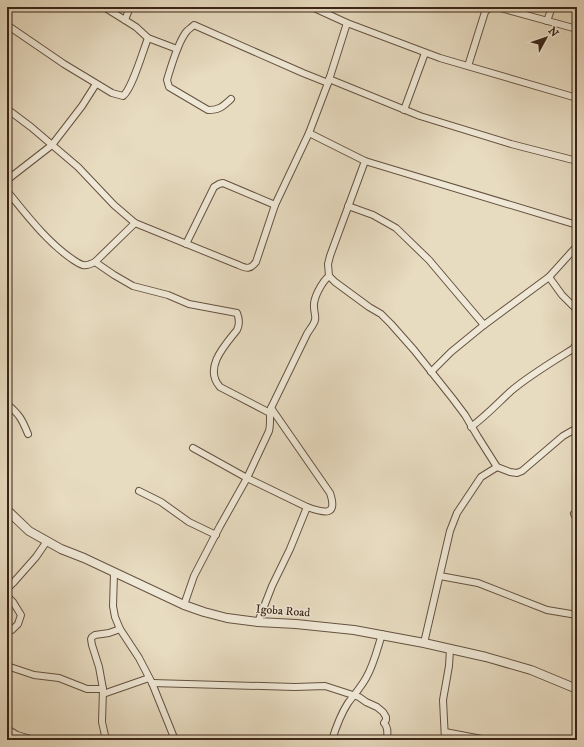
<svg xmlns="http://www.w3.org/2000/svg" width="584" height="747" font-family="'IM FELL DW Pica',serif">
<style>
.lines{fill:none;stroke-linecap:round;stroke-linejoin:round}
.minor-casing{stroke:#655241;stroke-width:8}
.tertiary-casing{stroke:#655241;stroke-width:10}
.minor{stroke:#efe8d6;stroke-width:6}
.tertiary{stroke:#efe8d6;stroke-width:8}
.labels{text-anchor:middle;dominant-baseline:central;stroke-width:3;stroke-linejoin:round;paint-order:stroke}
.street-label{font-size:12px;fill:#3a2417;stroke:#efe8d6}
</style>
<rect width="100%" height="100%" fill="#e7dbc0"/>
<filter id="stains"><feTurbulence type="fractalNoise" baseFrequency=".005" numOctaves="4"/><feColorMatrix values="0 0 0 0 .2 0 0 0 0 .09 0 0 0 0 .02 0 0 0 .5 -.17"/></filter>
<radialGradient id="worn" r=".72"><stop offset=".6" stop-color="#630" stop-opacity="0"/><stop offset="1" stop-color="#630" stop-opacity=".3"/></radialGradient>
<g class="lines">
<defs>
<g id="minor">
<path d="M104 7 136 27 148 38 177 49"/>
<path d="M312 7 347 23 440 58 577 98"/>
<path d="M497 7 577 29"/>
<path d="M125 20 130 7"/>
<path d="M547 21 552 7"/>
<path d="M7 25 64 64 112 93 123 96C132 89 143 51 148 38"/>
<path d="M468 66 485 12 489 8 493 7"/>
<path d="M329 79 420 116 511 144 577 161"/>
<path d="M231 99C223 106 220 110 208 110L169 87 167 80C171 67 178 41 187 31 189 29 192 27 194 25L303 73 328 83"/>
<path d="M7 109 31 127 78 167 114 205 135 223 236 264C246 268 249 271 256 262L275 205 309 133 328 83 347 23"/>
<path d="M404 110 425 53"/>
<path d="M309 133 365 161 577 225"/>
<path d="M365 161 330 256 328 264 329 276 335 282 369 307 381 314 391 324 414 350 453 399 465 415 478 437 497 467 510 472 517 473 522 471 563 436 577 428"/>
<path d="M7 180 52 145 82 106 96 84"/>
<path d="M7 191C26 214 46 241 72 259 75 261 79 264 83 265 87 266 91 264 95 262L114 275 133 286 168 295 189 304 237 313C239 318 240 324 237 330 225 345 203 368 220 387L270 413"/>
<path d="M348 206 373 215 396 228 429 260 484 325"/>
<path d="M186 244 214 187 219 184 223 183 275 205"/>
<path d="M95 262 135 223"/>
<path d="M549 277 562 295 577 310"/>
<path d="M431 372 451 352 484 325 549 277 577 246"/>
<path d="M7 404C19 414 22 419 28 434"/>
<path d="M471 427C486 416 498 403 511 391 530 375 552 362 573 349L577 343"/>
<path d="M193 448 247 478 269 431C271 423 269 416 271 408L307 334C309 330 314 325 315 320 316 316 314 312 314 307 313 298 322 282 329 276"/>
<path d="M139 491 161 502 189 522 216 535"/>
<path d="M574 514 577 519"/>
<path d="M114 573 113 606 115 617 120 629 139 658 152 683 175 740"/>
<path d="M440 576 478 583 547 610 577 615"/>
<path d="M7 589 13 583 36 557 47 541"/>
<path d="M7 596 13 602 21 615 18 624 12 630"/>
<path d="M184 605 194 576 220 526 247 478 307 507C324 513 338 517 330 493L271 408"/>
<path d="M258 622 272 586 290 549 307 507"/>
<path d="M424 643 450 531 457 513 481 477 497 467"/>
<path d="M7 666 34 675 59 678 87 689H103"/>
<path d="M152 683 295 687 325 686 359 697 366 702 377 707 383 712 386 717V720L384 723C389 728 387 734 387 740"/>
<path d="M103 694 149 678"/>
<path d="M7 729 17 735 34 740"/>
<path d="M445 732 487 740"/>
<path d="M106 740 102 722 103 689 99 667 92 645 91 639 92 637 95 635 109 633 120 629"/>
<path d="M332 740C336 727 341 714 348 703 354 695 361 687 366 678 374 664 377 650 382 634"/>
<path d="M445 740 443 700 449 666 450 649"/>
</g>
<path id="tertiary" d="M7 510 29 531 61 549 84 558 184 605 204 612 227 618 258 622 296 624 354 630 424 643 486 657 531 670 577 689"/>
</defs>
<use href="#minor" class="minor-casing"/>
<use href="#tertiary" class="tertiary-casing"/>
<use href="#minor" class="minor"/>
<use href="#tertiary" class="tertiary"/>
</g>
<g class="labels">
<g class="street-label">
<text transform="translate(283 611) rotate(4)">Igoba Road</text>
</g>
</g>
<rect width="584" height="747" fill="none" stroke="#e7dbc0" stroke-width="24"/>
<rect x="8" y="8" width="568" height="731" fill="none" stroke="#3a2417" stroke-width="2"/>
<rect x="12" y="12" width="560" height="723" fill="none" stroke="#3a2417"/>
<g transform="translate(546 38) rotate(50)" stroke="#efe8d6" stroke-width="3" paint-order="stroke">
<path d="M0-3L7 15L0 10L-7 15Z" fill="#3a2417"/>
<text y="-6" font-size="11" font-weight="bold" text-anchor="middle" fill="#3a2417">N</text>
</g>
<rect width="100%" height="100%" filter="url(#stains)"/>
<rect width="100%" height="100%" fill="url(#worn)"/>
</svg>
